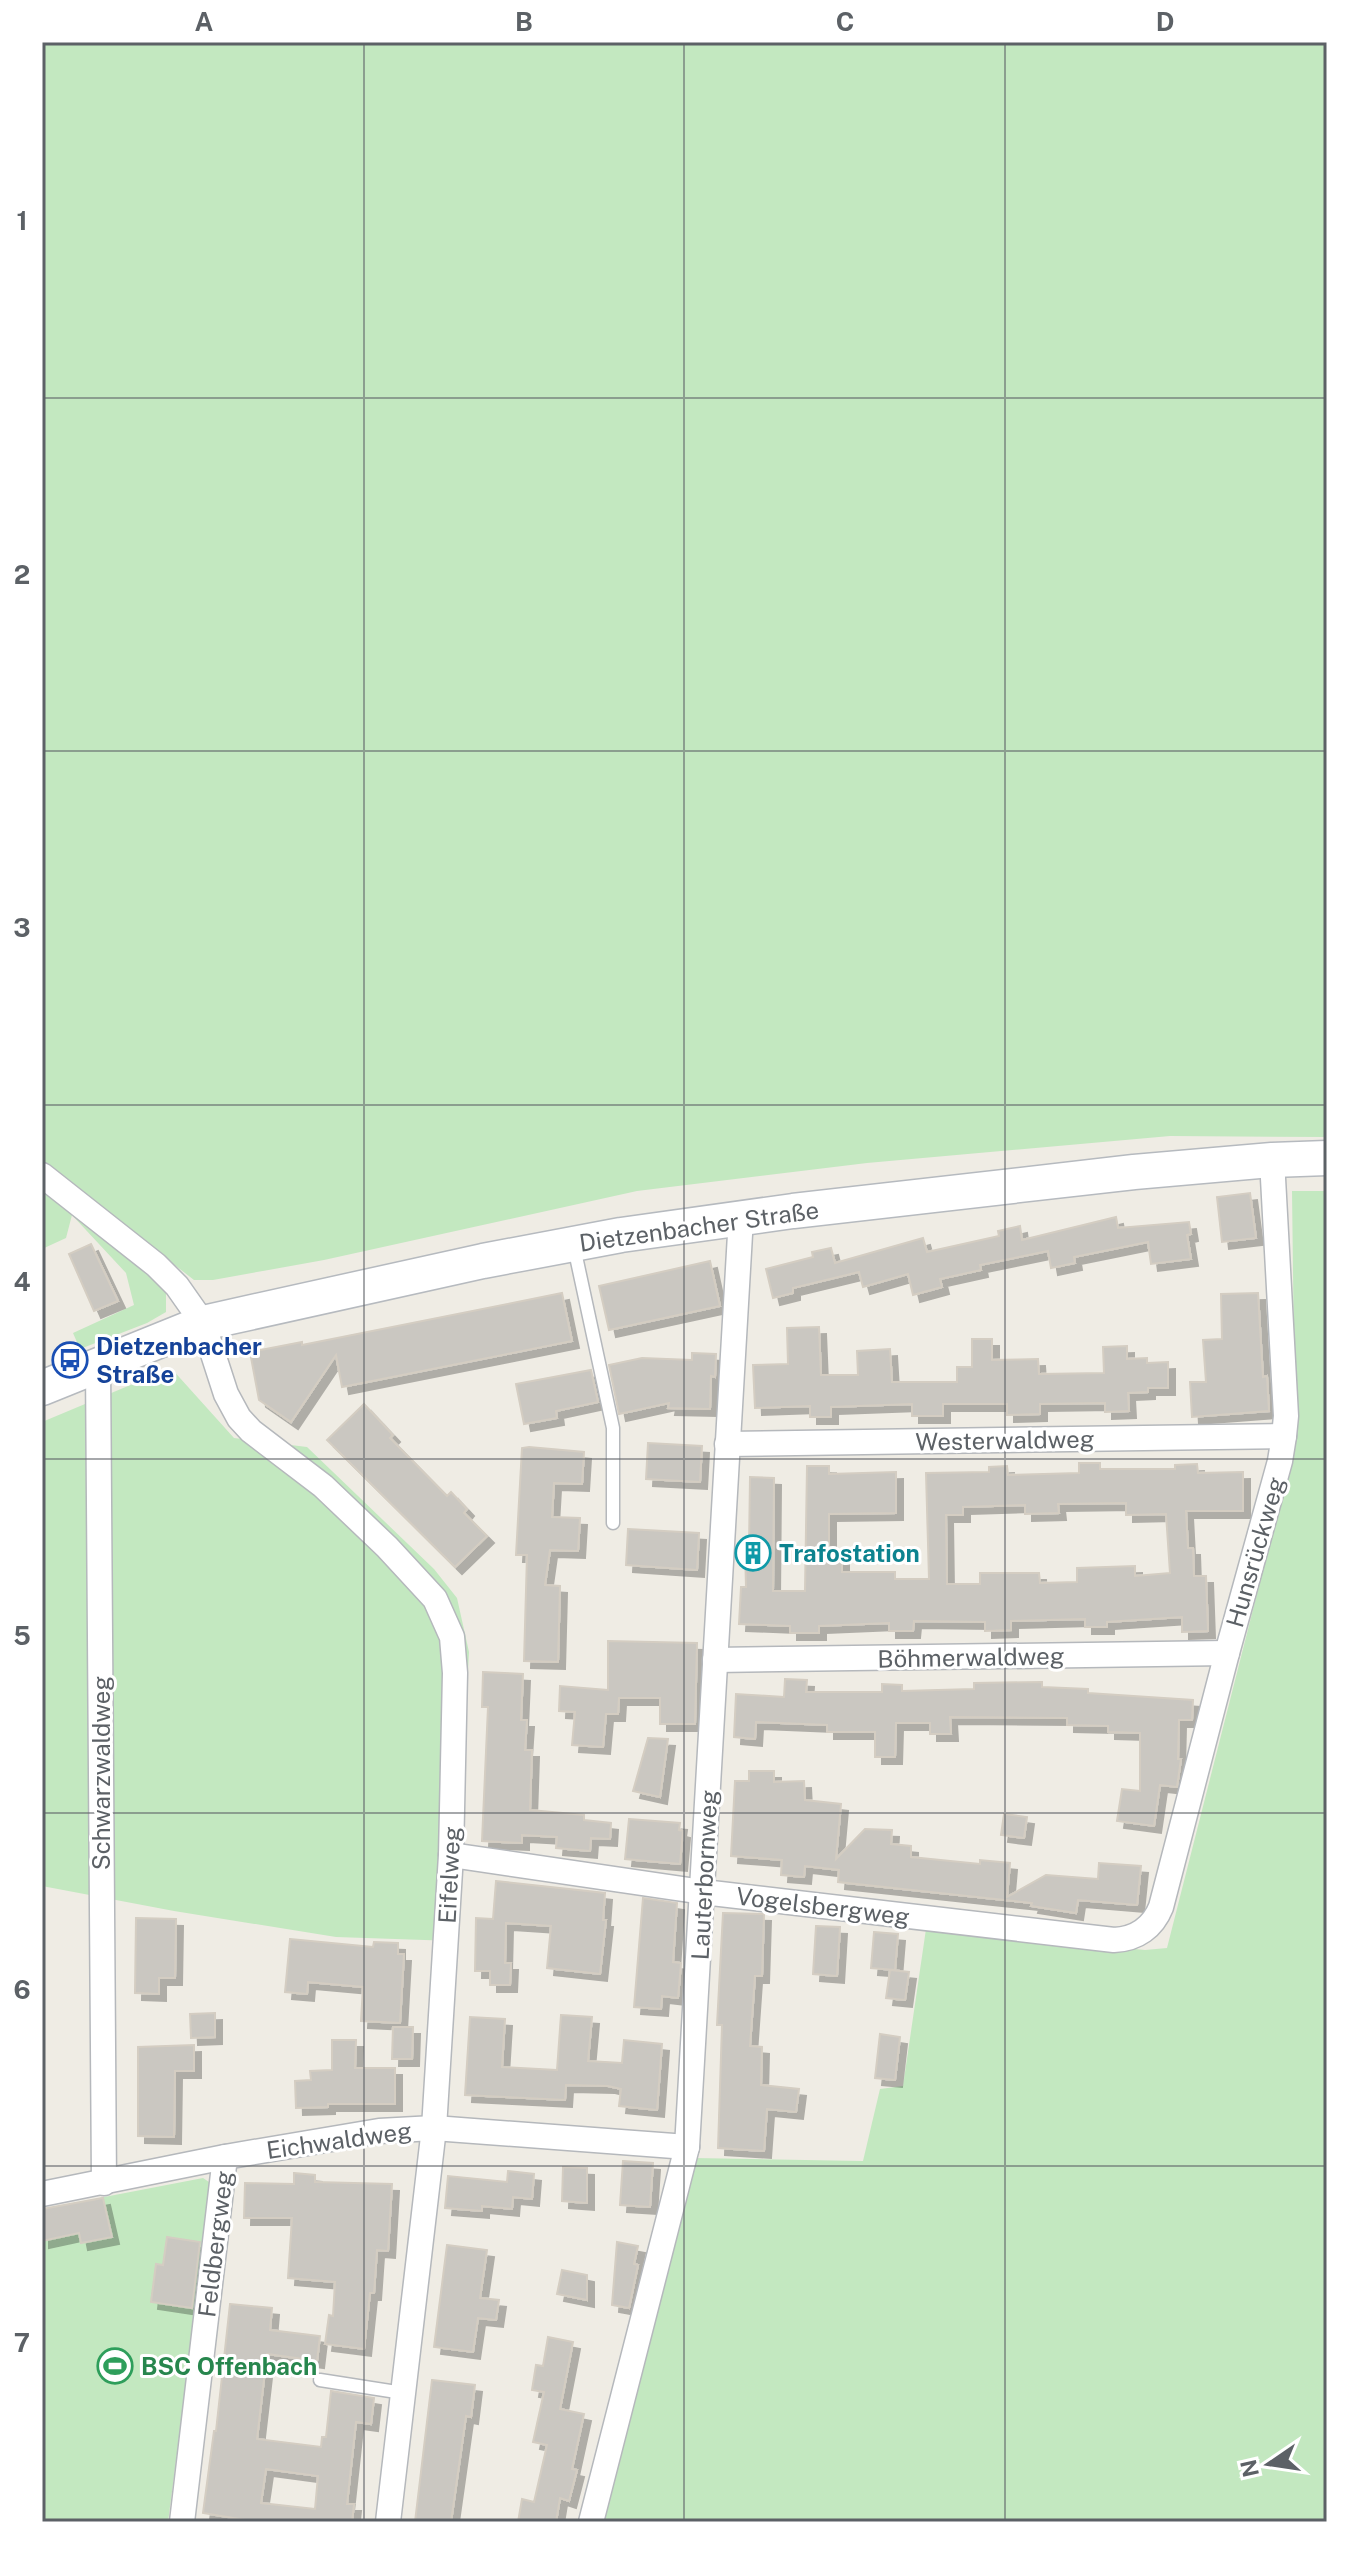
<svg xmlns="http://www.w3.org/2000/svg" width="1369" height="2564" font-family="'Public Sans',sans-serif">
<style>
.green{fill:#c3e8c0}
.building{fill:#cac7c1;stroke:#d4cdc2;stroke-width:2;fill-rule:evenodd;filter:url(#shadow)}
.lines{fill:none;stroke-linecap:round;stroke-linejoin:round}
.service-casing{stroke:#b5b8bc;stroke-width:15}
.minor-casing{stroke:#b5b8bc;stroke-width:27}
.secondary-casing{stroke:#b6babf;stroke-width:37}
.service{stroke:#fff;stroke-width:12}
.minor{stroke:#fff;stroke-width:24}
.secondary{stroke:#fff;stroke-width:34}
.grid{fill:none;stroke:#5c6166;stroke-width:2;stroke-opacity:0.55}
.labels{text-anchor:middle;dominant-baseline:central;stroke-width:6;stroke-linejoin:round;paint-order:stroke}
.street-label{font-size:24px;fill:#5c6166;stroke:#fff}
.transit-label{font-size:24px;font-weight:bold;fill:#164399;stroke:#fff;text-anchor:start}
.culture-label{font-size:24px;font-weight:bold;fill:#0d838f;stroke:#fff;text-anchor:start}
.leisure-label{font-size:24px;font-weight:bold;fill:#27864d;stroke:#fff;text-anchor:start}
.neatline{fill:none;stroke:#5c6166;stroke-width:3}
.grid-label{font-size:26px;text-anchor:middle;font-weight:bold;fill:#5c6166}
</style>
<defs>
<filter id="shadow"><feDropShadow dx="7" dy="7" stdDeviation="0" flood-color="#0004"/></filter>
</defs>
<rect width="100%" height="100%" fill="#efece4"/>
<g class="green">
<path d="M42 42H1327V1137L1170 1136 867 1163 637 1191 324 1260 213 1280H194L42 1162Z"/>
<path d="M42 1186 114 1241 113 1247 146 1270 166 1289V1312L147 1323 80 1349 73 1333 134 1305 126 1273 72 1215 66 1238 42 1249Z"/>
<path d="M1292 1191H1327V2522H596L695 2158 863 2161 880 2089 903 2086 926 1929 1145 1950 1167 1948 1289 1468 1295 1432Z"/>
<path d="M171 1368 234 1438 307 1447 434 1569 457 1598 469 1652 454 1941 336 1937 174 1911 42 1886V1422Z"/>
<path d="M203 2178 212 2184 168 2522H42V2209Z"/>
</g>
<g class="building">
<path d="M1250 1193 1256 1238 1222 1242 1217 1197Z"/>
<path d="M1116 1217 1118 1228 1189 1222 1191 1234 1187 1235 1191 1259 1151 1264 1148 1242 1074 1257 1075 1263 1051 1268 1048 1251 980 1265 981 1270 940 1279 942 1287 913 1295 908 1274 863 1287 859 1272 793 1288V1293L773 1298 766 1269 813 1257 812 1252 831 1248 835 1263 923 1238 927 1252 999 1236 998 1231 1020 1226 1022 1240Z"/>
<path d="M91 1244 118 1301 94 1311 69 1254Z"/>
<path d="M710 1261 720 1306 609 1330 599 1286Z"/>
<path d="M562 1293 572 1341 342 1387 336 1355 291 1422 259 1400 250 1352 302 1342V1345Z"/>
<path d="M1258 1293 1263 1377 1267 1376 1269 1411 1192 1417 1190 1382H1206L1203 1340 1222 1339 1221 1294Z"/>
<path d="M819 1327 821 1375H858L857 1351 890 1349 892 1382H957V1367H972V1339H992V1360L1038 1359 1039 1374 1104 1373 1103 1347 1127 1346V1359L1147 1358V1363L1168 1362V1388H1148V1392L1128 1393 1129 1411 1105 1412V1403L1040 1404V1414L1007 1415V1404H943V1416H912V1404L831 1407V1417H810V1406L755 1408 753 1365 788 1364 787 1328Z"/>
<path d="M692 1353 716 1354 715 1377 711 1376 710 1409 668 1408 669 1403 619 1414 609 1365 642 1358 692 1360Z"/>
<path d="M591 1370 598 1402 556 1411 557 1418 524 1424 516 1384Z"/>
<path d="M364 1404 393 1435 390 1438 447 1496 451 1492 467 1509 464 1513 487 1536 455 1567 327 1440Z"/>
<path d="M648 1443 702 1446 700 1482 646 1479Z"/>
<path d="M529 1447 584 1452 582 1484 554 1483 552 1517 580 1518 578 1551 550 1550 545 1585 560 1586 558 1662 524 1661 527 1555H516L522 1448Z"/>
<path d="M1079 1463H1100V1469H1175V1465L1197 1464 1198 1473 1243 1472V1511H1186L1188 1548H1193L1194 1576H1206L1208 1631 1182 1632V1617L1107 1622V1627H1085V1619L1011 1621V1630L985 1631V1622L914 1621 913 1631H889V1623L819 1626V1633H790V1626L739 1624 741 1587H746L745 1548H749L750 1477 774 1478 773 1591H805L807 1466H829V1474L896 1472V1513L829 1514V1551H842V1572H895V1579H929L926 1473 989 1472V1467L1007 1466 1008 1475 1079 1473ZM1126 1503V1515L1166 1514 1170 1573 1135 1576V1566L1077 1568V1582L1040 1583 1039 1573H980V1584H947L946 1515H963V1507L1025 1505V1514L1059 1513 1058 1504Z"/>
<path d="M628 1529 699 1533 697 1570 626 1565Z"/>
<path d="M608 1641 697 1643 695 1724H660V1698H619L618 1714H606L603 1747 572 1745 575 1712 559 1711 560 1686 608 1690Z"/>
<path d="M483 1672 523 1674 521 1720H527L525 1750H532L530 1810 584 1815V1820L611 1823 610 1839 591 1838 590 1851 556 1848 557 1837 522 1835V1843L482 1841 488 1707H482Z"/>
<path d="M785 1679 807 1680 806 1692H882V1684L902 1685V1691L974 1689V1683L1042 1682V1687L1088 1689V1693L1193 1700 1192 1720H1179L1178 1759H1181L1177 1787 1160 1785 1154 1826 1117 1821 1122 1789 1140 1791V1733L1108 1732V1726L1067 1725V1718L950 1717 951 1734H930V1723H896L895 1757H875V1732H827V1725L756 1722 755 1739 734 1737 736 1694 784 1697Z"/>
<path d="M648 1738 668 1739 660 1797 633 1791Z"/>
<path d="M749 1771H774V1782L804 1781 805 1800 841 1804 836 1859 865 1829 892 1830 891 1844 911 1846V1857L980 1864V1860L1010 1863 1007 1897 1046 1875 1098 1879 1099 1863 1141 1866 1137 1905 1078 1900 1076 1913 1031 1906 1032 1903 838 1882 839 1870 805 1866 804 1877 781 1875 782 1860 731 1856 735 1781H749Z"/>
<path d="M1004 1814 1027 1817 1024 1838 1001 1835Z"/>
<path d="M629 1819 680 1823 679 1830 683 1831 680 1864 625 1859Z"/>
<path d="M496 1881 605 1893 603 1920H606L600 1974 547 1968 551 1926 506 1923 505 1963H511L510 1985H490V1971H475L476 1918 493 1919Z"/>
<path d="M643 1898 677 1903 673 1962 681 1963 678 1998 662 1996 661 2009 634 2007Z"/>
<path d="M723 1913 764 1914 762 1976H755L750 2046 762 2047 761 2085 799 2089 796 2112 767 2109 764 2151 718 2148 722 2025H717Z"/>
<path d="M136 1918 176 1919 175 1978H159V1994L135 1993Z"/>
<path d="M816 1926 840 1927 837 1976 813 1974Z"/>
<path d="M874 1932 898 1934 895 1970 871 1968Z"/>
<path d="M290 1939 373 1947 374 1942 398 1943V1954H404L400 2023 361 2021 363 1987 308 1982 307 1994 285 1992Z"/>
<path d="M890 1970 909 1972 905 2000 886 1998Z"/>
<path d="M215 2013V2037L191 2038 190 2014Z"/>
<path d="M561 2015 592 2017 588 2061 622 2063 624 2040 662 2044 657 2110 619 2106 621 2089 608 2086 566 2085 565 2100 465 2095 470 2017 505 2019 502 2067 557 2070Z"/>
<path d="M393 2027H413L412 2059H392Z"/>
<path d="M880 2034 900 2037 895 2080 875 2078Z"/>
<path d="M332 2040H356L355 2068H395V2104H328V2107L296 2108 295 2081 311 2080 310 2071 332 2070Z"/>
<path d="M194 2045V2071H175L174 2137 138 2136V2047Z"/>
<path d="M623 2161 653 2163 650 2207 620 2205Z"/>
<path d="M563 2167 587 2168V2203L562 2201Z"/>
<path d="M508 2171 534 2174 532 2199 513 2197 512 2209 482 2206V2211L445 2208 448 2176 507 2182Z"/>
<path d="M294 2173 315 2175V2182L392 2184 388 2251 377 2250 374 2293H370L364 2349 325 2344 329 2315 333 2316 335 2282 288 2278 292 2218H244L245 2183 294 2184Z"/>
<path d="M103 2198 112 2237 81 2243 79 2233 42 2241V2209Z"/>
<path d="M167 2237 200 2242 192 2308 151 2302 156 2264 163 2265Z"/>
<path d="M617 2242 638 2246 634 2264 638 2265 629 2308 612 2305Z"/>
<path d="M447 2245 487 2250 480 2298 499 2300 496 2320 478 2318 473 2352 434 2347Z"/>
<path d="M562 2270 587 2275V2300L557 2294Z"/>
<path d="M230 2304 272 2308 270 2330 320 2336 317 2361 267 2354 257 2439 321 2447 322 2437H326L331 2391 374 2398 371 2424 356 2422 347 2504H354L352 2522H258L203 2513 214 2431H216ZM266 2469 318 2476 315 2509 261 2503Z"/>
<path d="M548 2337 573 2342 560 2409 584 2414 572 2469 577 2470 569 2501 560 2498 556 2522H518L522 2499 534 2502 547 2445 533 2442 544 2392 532 2390 536 2365 543 2366Z"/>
<path d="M432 2380 475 2385 471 2417 466 2416 451 2522H415Z"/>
</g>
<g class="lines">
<defs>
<g id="service">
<path d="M574 1247 613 1428V1523"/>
<path d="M320 2380 403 2393"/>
</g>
<g id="minor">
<path d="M42 1175 156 1265 177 1286 203 1323 226 1394 239 1418 251 1431 323 1486 387 1547 435 1599 452 1637 455 1673 451 1855 434 2128 388 2522"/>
<path d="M98 1364 104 2183"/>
<path d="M727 1444 1284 1436"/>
<path d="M715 1660 1227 1653"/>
<path d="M451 1855 703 1892 1114 1940C1137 1939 1153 1927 1161 1907L1227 1653 1280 1461 1284 1436 1286 1416 1272 1160"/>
<path d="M42 2194 225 2157 379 2131 434 2128 687 2147"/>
<path d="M182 2522 225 2157"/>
<path d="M591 2522 687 2147 741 1217"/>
</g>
<path id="secondary" d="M42 1388 203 1323 483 1261 621 1235 793 1211 1134 1172 1272 1160 1327 1158"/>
</defs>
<use href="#service" class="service-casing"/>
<use href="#minor" class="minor-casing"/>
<use href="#secondary" class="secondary-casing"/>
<use href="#service" class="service"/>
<use href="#minor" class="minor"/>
<use href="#secondary" class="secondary"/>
</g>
<path class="grid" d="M364 42V2522M684 42V2522M1005 42V2522M42 398H1327M42 751H1327M42 1105H1327M42 1459H1327M42 1813H1327M42 2166H1327"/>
<defs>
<symbol id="bus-ring" viewBox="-11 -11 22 22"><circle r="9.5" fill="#fff" stroke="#1a4fb4" stroke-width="1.5"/><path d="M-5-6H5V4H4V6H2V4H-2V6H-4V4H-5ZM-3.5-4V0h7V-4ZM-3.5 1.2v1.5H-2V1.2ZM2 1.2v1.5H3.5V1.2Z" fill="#1a4fb4"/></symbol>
<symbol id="building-ring" viewBox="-11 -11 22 22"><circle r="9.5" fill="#fff" stroke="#0f9aa8" stroke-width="1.5"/><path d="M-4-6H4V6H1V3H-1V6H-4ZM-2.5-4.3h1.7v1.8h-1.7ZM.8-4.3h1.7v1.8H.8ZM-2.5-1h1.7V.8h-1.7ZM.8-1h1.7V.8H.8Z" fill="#0f9aa8"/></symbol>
<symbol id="stadium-ring" viewBox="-11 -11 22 22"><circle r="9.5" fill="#fff" stroke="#2e9e5b" stroke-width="1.5"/><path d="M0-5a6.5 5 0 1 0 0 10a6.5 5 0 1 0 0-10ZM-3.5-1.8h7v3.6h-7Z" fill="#2e9e5b"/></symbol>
</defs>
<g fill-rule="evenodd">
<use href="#bus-ring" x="50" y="1340" width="40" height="40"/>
<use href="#building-ring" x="733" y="1533" width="40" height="40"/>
<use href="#stadium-ring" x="95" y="2346" width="40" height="40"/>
</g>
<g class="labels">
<g class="street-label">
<text transform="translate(699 1226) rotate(-8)">Dietzenbacher Straße</text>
<text transform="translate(1005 1440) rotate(-1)">Westerwaldweg</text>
<text transform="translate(1255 1552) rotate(-74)">Hunsrückweg</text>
<text transform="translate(971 1657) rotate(-1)">Böhmerwaldweg</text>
<text transform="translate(101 1773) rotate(-90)">Schwarzwaldweg</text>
<text transform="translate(449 1875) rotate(-87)">Eifelweg</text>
<text transform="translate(704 1875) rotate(-87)">Lauterbornweg</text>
<text transform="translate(823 1906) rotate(7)">Vogelsbergweg</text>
<text transform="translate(339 2140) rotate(-8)">Eichwaldweg</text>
<text transform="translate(215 2244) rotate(-83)">Feldbergweg</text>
</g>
<g class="transit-label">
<text x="96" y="1346">Dietzenbacher<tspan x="96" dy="28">Straße</tspan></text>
</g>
<g class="culture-label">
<text x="779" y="1553">Trafostation</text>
</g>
<g class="leisure-label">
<text x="141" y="2366">BSC Offenbach</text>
</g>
</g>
<rect width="1369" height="2564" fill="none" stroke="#ffffff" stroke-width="88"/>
<g transform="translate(1269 2464) rotate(257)" stroke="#ffffff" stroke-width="6" paint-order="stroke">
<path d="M0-6L14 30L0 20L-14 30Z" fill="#5c6166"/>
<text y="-12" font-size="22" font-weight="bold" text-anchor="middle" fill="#5c6166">N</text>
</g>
<rect x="44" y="44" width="1281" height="2476" class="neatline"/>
<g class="grid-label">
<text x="204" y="31">A</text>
<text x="524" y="31">B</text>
<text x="845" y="31">C</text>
<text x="1165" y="31">D</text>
<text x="22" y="230">1</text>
<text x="22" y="584">2</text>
<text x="22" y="937">3</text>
<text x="22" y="1291">4</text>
<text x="22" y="1645">5</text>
<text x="22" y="1999">6</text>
<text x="22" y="2352">7</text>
</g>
</svg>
